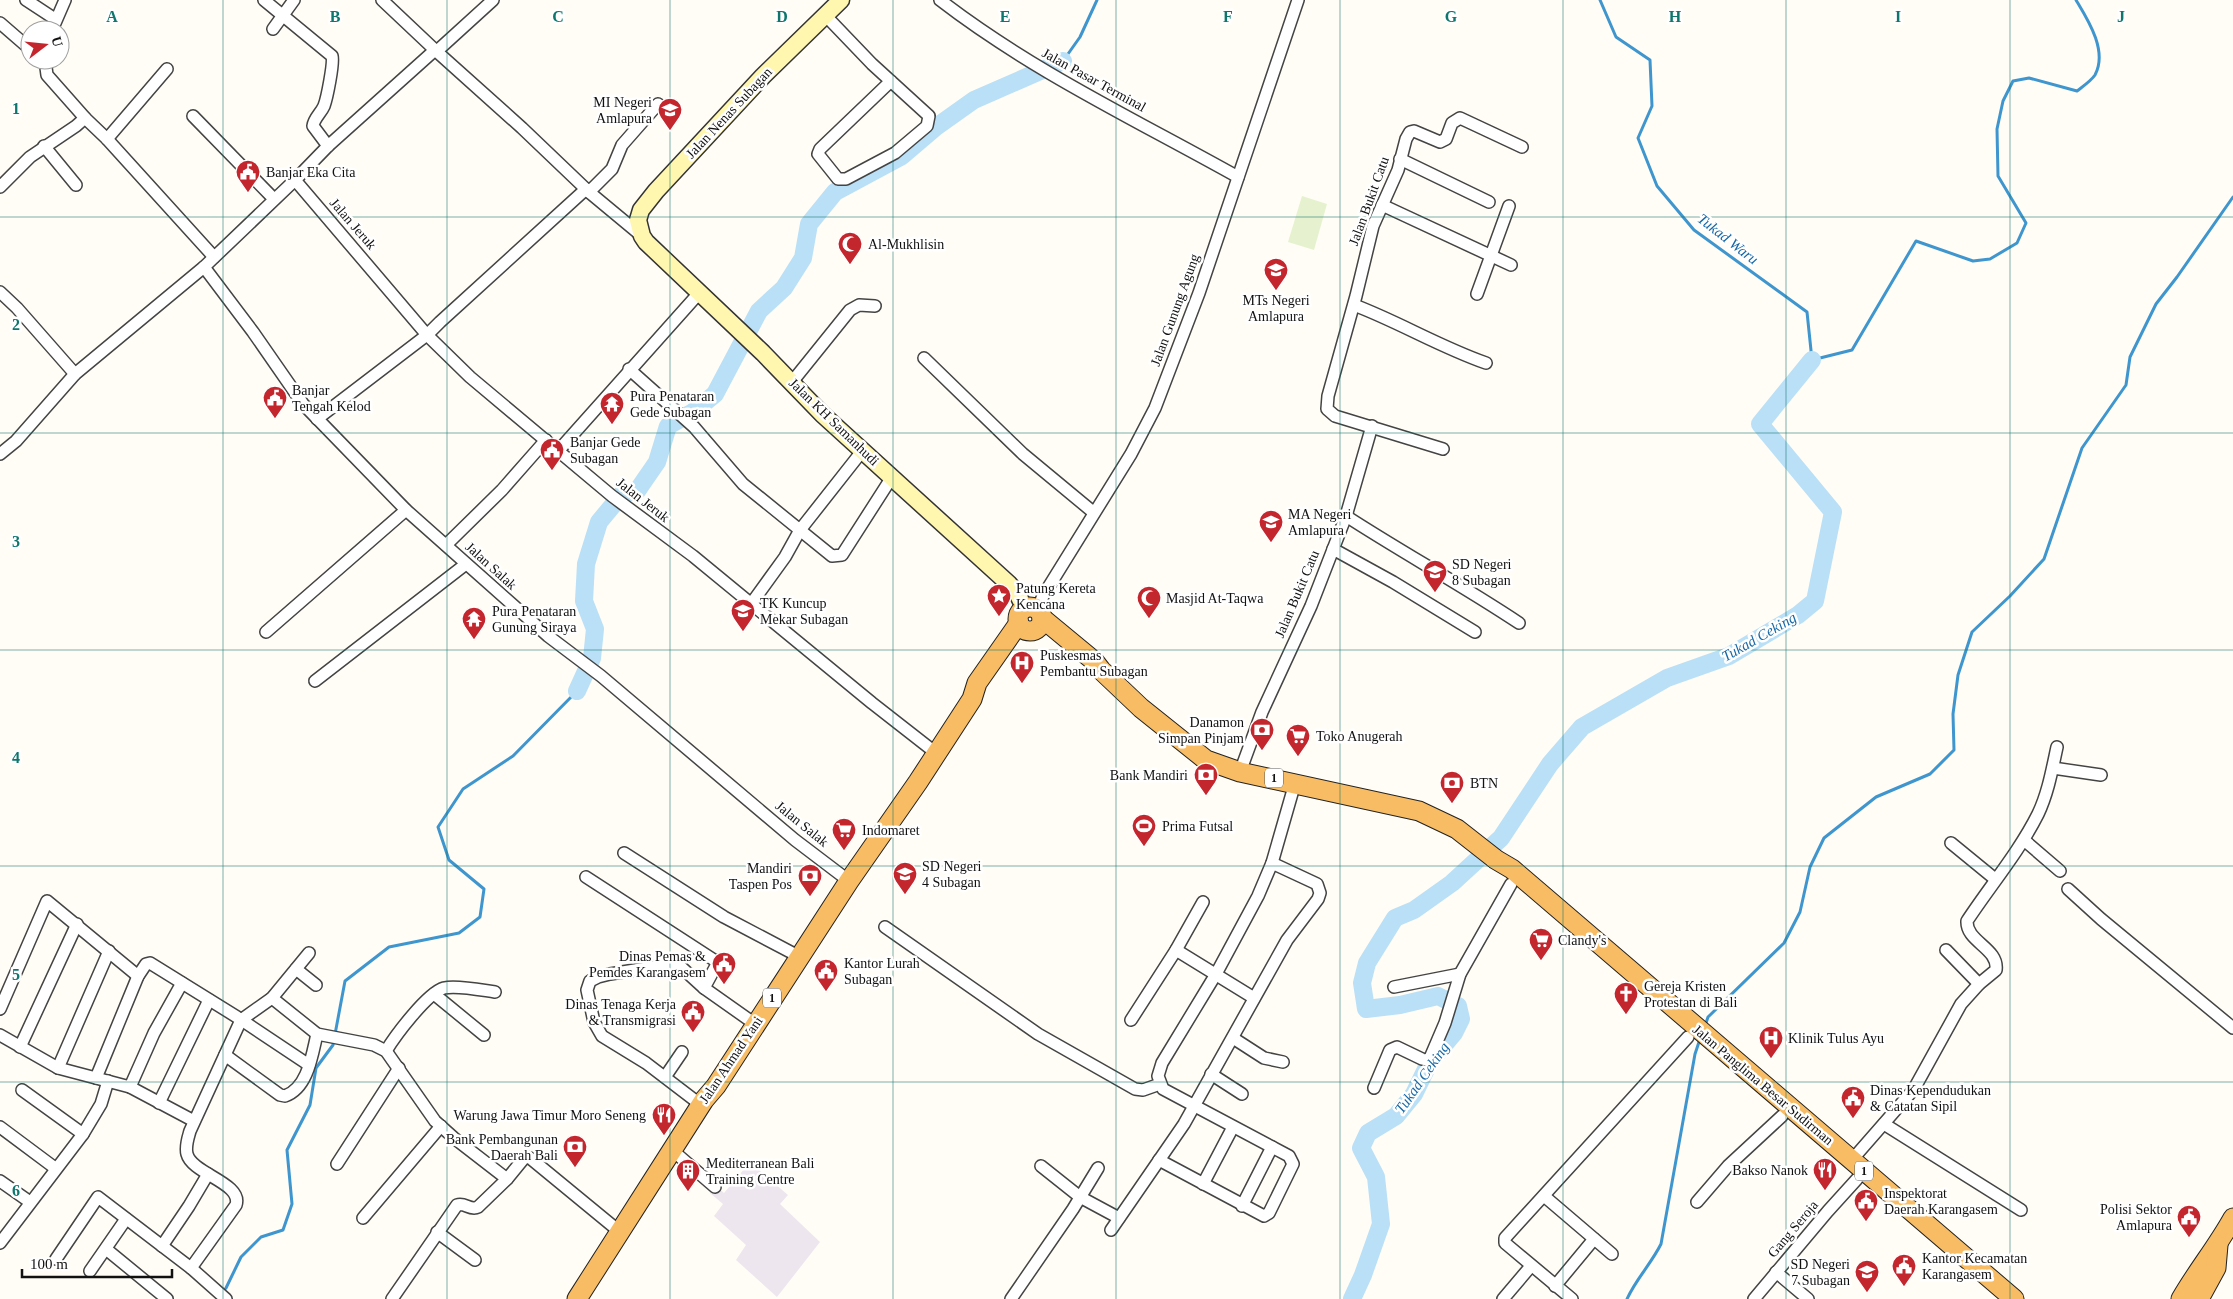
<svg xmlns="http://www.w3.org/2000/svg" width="2233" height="1299" font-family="Georgia,serif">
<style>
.industrial{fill:#eee6ef}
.pitch{fill:#e6f2cf}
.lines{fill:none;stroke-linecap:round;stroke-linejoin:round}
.stream{stroke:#3f96cf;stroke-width:3}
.river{stroke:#b9e0f7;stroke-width:18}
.minor-casing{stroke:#444;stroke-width:14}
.secondary-casing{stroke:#333;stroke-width:19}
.trunk-casing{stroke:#222;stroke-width:21}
.minor{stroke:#fff;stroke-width:11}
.secondary{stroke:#fff6b0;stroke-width:16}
.trunk{stroke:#f7bc64;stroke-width:19}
.grid{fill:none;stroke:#0f766e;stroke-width:1;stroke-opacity:0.55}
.labels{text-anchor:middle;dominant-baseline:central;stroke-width:5;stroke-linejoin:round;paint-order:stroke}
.shield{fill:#fff;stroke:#585858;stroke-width:1}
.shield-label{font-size:12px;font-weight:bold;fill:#111}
.street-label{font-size:14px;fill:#111;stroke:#fff}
.poi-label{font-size:14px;fill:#111;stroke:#fff;text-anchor:start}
.water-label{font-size:15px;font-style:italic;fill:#1768a6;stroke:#fff}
.grid-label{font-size:16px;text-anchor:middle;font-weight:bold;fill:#0f766e;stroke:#fff;stroke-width:5;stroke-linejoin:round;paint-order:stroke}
</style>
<rect width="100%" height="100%" fill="#fffdf5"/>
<path class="industrial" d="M750 1162 788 1195 780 1204 820 1242 777 1297 736 1260 746 1245 714 1216 723 1204 710 1193 716 1186 724 1193Z"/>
<path class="pitch" d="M1302 196 1327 204 1314 250 1288 242Z"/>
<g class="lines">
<g class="stream">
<path d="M1600 0 1616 37 1650 60 1652 106 1638 138 1657 186 1694 230 1807 312 1812 360 1852 350 1916 241 1973 261 1990 259 2017 243 2026 223 1998 176 1997 129 2003 101 2013 81 2029 78 2077 91C2082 87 2091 81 2095 75 2108 51 2088 20 2076 0"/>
<path d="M1063 61 1080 37 1097 0"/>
<path d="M1705 1026 1708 1017 1784 943 1800 912 1810 867 1824 838 1876 797 1930 774 1954 750 1953 714 1958 675 1972 632 2010 596 2044 559 2082 448 2126 385 2130 357 2156 304 2177 277 2233 197"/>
<path d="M223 1291 226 1288 241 1257 261 1237 283 1230 292 1204 287 1150 310 1105 316 1068 333 1045 345 981 389 947 459 933 480 917 484 889 449 860 438 827 463 789 513 756 577 691"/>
<path d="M1627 1299C1636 1279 1651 1264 1661 1244L1695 1054 1700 1039"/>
</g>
<g class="river">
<path d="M577 691 592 658 595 629 584 601 586 564 599 522 623 493 637 491 657 462 668 426 693 412 715 394 759 311 784 288 803 258 809 224 835 192 902 156 936 127 974 100 1063 61"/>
<path d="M1352 1299 1363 1275 1381 1224 1376 1177 1361 1148 1368 1133 1396 1116 1414 1094 1429 1063 1454 1033 1461 1019 1458 1006 1438 996 1400 1005 1366 1009 1362 983 1367 963 1395 918 1414 910 1452 883 1501 838 1550 764 1582 727 1667 678 1729 656 1798 615 1815 601 1833 512 1760 424 1812 360"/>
</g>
<defs>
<g id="minor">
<path d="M26 0 55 19"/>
<path d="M264 0 332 56C334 63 327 98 324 106 321 113 314 118 313 126L328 146"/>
<path d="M382 0 435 50"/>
<path d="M940 0C1032 71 1138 121 1238 177"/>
<path d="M825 15 872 64 929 116 927 126 895 153 846 179H838L818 154 820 149 891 81"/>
<path d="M0 23 30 49"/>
<path d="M273 29 294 0"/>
<path d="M52 30 65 0"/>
<path d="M437 51 493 0"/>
<path d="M45 60 47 75 85 118"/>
<path d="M193 116 274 199"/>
<path d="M107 139 167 69"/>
<path d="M44 146 76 185"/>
<path d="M1400 159 1489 202"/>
<path d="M295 180 427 335 470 377 612 496 693 556 872 703 936 753"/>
<path d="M0 187 30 157 76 126 85 118 107 139 214 257"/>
<path d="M589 192 612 169 622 145 658 104"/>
<path d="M1382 205 1511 265"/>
<path d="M204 267 253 332 303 404 406 510 548 636 601 676 795 840 849 881"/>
<path d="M0 292 17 308 75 374"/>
<path d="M1477 294 1509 206"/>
<path d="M1354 305C1399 322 1440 347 1486 363"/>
<path d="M924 358 1023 454 1093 512"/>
<path d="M629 369 694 427 743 484 832 556 842 555 892 477"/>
<path d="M792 382 850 310 859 305 875 306"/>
<path d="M317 419 427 335 440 322 586 189"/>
<path d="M1443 449 1335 416 1327 409 1328 396 1356 296 1373 226 1398 170 1406 139 1410 132 1414 131 1440 142 1446 139 1452 123 1460 118 1522 147"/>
<path d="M559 450 700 292"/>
<path d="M0 454 16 441 75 374 204 267 295 180 328 146 435 50 522 128 589 192 642 236"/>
<path d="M1346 516C1403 553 1462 585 1519 623"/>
<path d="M446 545 502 490 546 440"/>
<path d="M1333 549 1393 582 1475 632"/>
<path d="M751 604 785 557 800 530 863 450"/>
<path d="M1037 610 1043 596 1131 454 1155 408 1199 293 1298 0"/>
<path d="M266 632 406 510"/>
<path d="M315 681 466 564"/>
<path d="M2053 768 2101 775"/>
<path d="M1240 772 1262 712 1311 606 1346 516 1372 426"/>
<path d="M2024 840 2060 871"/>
<path d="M1951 843 1995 879"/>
<path d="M624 853 724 917 800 957"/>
<path d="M586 877 714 960 717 963 716 966 704 988"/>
<path d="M2068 889 2101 919 2233 1028"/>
<path d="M885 927 1038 1034 1098 1068 1135 1089 1143 1090 1160 1084"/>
<path d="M1176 950 1254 998"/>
<path d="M1946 950 1979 984"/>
<path d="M296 969 316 985"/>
<path d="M1394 987 1460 974"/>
<path d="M434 994 484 1035"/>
<path d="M272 998 317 1034 374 1045 386 1051 435 1121 454 1138 507 1179"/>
<path d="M0 1009 47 901 138 976"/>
<path d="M1131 1020 1176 950 1203 902"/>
<path d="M0 1035 58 1068 130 1087 194 1121"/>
<path d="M1233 1038 1264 1058 1283 1062"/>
<path d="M20 1047 77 924"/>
<path d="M386 1051C395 1036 427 993 444 988 457 985 481 990 495 992"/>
<path d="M225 1055 280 1095 285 1096C308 1088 312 1055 317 1034"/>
<path d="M58 1068 109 951"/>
<path d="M1211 1074 1242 1094"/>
<path d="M665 1077 682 1052"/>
<path d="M96 1078 138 976 146 964 150 963 237 1017 309 1065"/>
<path d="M130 1087 154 1033 182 983"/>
<path d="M1374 1088 1390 1050 1397 1047 1422 1059 1426 1060 1430 1058 1445 1023 1460 974 1511 884"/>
<path d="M22 1090 83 1134"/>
<path d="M159 1103 209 1000"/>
<path d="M701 1105 646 1063 602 1036 594 1022 587 990 590 981 598 977 610 974 666 965 681 967 704 988 755 1024"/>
<path d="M1884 1124 2021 1210"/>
<path d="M0 1127 55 1168"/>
<path d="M672 1150 715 1187"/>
<path d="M1159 1160 1264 1216 1269 1213 1293 1164 1289 1156 1163 1089 1158 1076 1162 1063 1216 974 1258 896 1272 863 1295 783"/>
<path d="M1851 1161 1914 1089 1961 1004 1979 984 1996 970C1999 948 1966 942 1967 921 1990 886 2019 852 2038 814 2048 793 2052 770 2057 747"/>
<path d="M337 1164 399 1068"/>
<path d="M1041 1166 1080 1197 1119 1218"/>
<path d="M0 1181 30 1202"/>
<path d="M1203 1184 1233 1127"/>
<path d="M1544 1196 1612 1254"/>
<path d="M1697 1202 1728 1166 1782 1116"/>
<path d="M1242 1206 1272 1147"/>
<path d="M363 1218 441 1126"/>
<path d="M1111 1230 1184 1124 1287 940 1318 899 1320 893 1317 884 1272 863"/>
<path d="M437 1232 475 1260"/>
<path d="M0 1243 83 1134 101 1104 108 1081"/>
<path d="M162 1246 189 1206 208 1174"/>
<path d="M106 1249 167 1299"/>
<path d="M56 1259 98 1197 191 1268 226 1299"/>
<path d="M191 1268 236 1205C243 1183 192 1174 187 1154 185 1146 188 1138 190 1131L241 1020 272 998 309 953"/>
<path d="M90 1271 126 1219"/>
<path d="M1776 1272 1808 1299"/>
<path d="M1555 1286 1594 1239"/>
<path d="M392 1299 457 1205C465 1202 470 1211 478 1207L507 1179 525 1157 530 1158 620 1232"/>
<path d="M1011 1299 1073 1209 1098 1168"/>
<path d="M1503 1299 1531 1266"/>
<path d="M1572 1299 1505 1243V1238L1688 1037"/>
<path d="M1754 1299 1828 1211 1857 1179"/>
</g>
<path id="secondary" d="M841 0 763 76 656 191 641 210 638 220 642 236 646 242 763 353 822 414 1009 584 1017 593 1025 609"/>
<g id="trunk">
<circle cx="1030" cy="619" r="12"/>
<path d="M1042 618 1094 661 1101 670 1141 708 1206 760 1240 772 1419 811 1457 829 1494 858"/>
<path d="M1495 859 1512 869 2014 1299"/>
<path d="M577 1299 704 1100 716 1086 849 881 918 782 972 699 977 683 1019 623"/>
<path d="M2181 1299C2197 1271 2217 1247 2233 1218"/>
<path d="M2199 1299 2216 1268 2218 1245"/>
</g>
</defs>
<use href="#minor" class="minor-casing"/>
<use href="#secondary" class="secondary-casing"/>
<use href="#trunk" class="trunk-casing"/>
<use href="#minor" class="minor"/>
<use href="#secondary" class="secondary"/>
<use href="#trunk" class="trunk"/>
</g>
<path class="grid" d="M223 0V1299M447 0V1299M670 0V1299M893 0V1299M1116 0V1299M1340 0V1299M1563 0V1299M1786 0V1299M2010 0V1299M0 217H2233M0 433H2233M0 650H2233M0 866H2233M0 1082H2233"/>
<defs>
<symbol id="school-pin" viewBox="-11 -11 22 30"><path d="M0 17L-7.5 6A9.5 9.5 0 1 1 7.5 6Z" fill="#c4262e" stroke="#fff"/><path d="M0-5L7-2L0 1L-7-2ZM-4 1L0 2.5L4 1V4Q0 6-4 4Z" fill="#fff"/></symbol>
<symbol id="civic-pin" viewBox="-11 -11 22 30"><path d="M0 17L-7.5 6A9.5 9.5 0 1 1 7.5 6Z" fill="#c4262e" stroke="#fff"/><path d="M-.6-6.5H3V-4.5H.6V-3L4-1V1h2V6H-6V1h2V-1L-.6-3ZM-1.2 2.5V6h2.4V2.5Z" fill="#fff"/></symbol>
<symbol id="mosque-pin" viewBox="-11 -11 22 30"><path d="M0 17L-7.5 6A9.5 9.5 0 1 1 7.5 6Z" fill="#c4262e" stroke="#fff"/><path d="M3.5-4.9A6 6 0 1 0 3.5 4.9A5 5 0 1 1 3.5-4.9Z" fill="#fff"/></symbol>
<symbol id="temple-pin" viewBox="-11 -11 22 30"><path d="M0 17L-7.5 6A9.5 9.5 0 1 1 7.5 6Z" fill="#c4262e" stroke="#fff"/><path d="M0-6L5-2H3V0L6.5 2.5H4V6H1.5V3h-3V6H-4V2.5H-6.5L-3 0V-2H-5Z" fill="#fff"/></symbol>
<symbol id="sight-pin" viewBox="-11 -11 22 30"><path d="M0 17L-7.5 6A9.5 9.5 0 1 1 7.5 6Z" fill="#c4262e" stroke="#fff"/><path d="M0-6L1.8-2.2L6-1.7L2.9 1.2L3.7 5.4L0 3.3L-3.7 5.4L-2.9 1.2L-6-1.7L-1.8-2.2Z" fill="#fff"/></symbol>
<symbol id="hospital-pin" viewBox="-11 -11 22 30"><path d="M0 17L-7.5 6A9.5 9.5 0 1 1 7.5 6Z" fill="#c4262e" stroke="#fff"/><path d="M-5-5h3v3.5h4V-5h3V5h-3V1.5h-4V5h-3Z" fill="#fff"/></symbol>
<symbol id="bank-pin" viewBox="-11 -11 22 30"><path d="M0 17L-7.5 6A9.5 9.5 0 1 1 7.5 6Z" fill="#c4262e" stroke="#fff"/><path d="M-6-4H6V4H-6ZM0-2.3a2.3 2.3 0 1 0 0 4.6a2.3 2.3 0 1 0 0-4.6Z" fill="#fff"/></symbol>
<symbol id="supermarket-pin" viewBox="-11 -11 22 30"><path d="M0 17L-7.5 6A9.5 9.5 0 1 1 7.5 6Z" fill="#c4262e" stroke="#fff"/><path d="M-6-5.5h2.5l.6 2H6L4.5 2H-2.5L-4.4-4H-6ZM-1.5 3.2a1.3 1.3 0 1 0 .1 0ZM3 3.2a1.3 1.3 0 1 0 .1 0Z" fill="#fff"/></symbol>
<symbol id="stadium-pin" viewBox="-11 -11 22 30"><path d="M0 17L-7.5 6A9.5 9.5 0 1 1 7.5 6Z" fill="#c4262e" stroke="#fff"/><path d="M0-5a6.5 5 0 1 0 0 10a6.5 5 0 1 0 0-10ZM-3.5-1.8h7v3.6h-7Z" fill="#fff"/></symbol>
<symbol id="church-pin" viewBox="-11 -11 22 30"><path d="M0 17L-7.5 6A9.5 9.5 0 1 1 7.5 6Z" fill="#c4262e" stroke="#fff"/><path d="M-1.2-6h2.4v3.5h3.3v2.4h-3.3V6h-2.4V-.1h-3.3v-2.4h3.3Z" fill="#fff"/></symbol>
<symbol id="restaurant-pin" viewBox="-11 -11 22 30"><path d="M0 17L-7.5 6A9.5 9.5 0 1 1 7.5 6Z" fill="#c4262e" stroke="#fff"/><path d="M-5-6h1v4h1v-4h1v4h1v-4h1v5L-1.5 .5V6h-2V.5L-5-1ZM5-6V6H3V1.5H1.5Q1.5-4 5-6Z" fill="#fff"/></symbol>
<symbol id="building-pin" viewBox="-11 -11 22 30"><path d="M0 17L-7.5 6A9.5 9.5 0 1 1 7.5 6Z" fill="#c4262e" stroke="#fff"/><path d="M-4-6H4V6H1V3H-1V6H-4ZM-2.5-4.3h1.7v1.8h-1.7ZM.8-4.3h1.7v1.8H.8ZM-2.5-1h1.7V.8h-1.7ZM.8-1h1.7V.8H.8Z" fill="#fff"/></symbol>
</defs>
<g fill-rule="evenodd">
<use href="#school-pin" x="656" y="96" width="28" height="38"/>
<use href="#civic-pin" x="234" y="158" width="28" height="38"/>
<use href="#mosque-pin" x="836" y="230" width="28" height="38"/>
<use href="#school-pin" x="1262" y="256" width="28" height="38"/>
<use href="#civic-pin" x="261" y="384" width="28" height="38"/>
<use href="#temple-pin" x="598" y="390" width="28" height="38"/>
<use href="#civic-pin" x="538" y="436" width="28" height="38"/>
<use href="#school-pin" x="1257" y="508" width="28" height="38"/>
<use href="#school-pin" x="1421" y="558" width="28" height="38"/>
<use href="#sight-pin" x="985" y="582" width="28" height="38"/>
<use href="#mosque-pin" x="1135" y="584" width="28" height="38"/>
<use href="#school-pin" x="729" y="597" width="28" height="38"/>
<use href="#temple-pin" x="460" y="605" width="28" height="38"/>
<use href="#hospital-pin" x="1008" y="649" width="28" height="38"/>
<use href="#bank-pin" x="1248" y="716" width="28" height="38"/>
<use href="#supermarket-pin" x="1284" y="722" width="28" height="38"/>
<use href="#bank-pin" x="1192" y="761" width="28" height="38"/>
<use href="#bank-pin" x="1438" y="769" width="28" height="38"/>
<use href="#stadium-pin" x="1130" y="812" width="28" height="38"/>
<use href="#supermarket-pin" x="830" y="816" width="28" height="38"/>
<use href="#school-pin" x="891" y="860" width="28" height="38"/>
<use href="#bank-pin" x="796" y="862" width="28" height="38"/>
<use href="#supermarket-pin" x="1527" y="926" width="28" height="38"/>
<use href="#civic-pin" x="710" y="950" width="28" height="38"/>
<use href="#civic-pin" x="812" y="957" width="28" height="38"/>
<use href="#church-pin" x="1612" y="980" width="28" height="38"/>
<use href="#civic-pin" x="679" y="998" width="28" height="38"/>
<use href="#hospital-pin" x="1757" y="1024" width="28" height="38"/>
<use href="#civic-pin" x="1839" y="1084" width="28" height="38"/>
<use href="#restaurant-pin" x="650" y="1101" width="28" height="38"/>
<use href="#bank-pin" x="561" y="1133" width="28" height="38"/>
<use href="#restaurant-pin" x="1811" y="1156" width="28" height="38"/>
<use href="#building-pin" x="674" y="1157" width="28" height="38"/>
<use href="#civic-pin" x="1852" y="1187" width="28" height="38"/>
<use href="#civic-pin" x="2175" y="1203" width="28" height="38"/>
<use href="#civic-pin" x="1890" y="1252" width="28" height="38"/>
<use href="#school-pin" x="1853" y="1258" width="28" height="38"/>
</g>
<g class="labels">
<g class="shield">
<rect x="1265" y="768.5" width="18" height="19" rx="4"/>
<rect x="763" y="988.5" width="18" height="19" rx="4"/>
<rect x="1855" y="1161.5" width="18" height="19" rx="4"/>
</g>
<g class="shield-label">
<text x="1274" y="778">1</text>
<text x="772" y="998">1</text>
<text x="1864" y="1171">1</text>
</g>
<g class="street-label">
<text transform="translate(1094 80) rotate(29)">Jalan Pasar Terminal</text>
<text transform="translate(729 113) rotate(-47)">Jalan Nenas Subagan</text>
<text transform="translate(1369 201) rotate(-70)">Jalan Bukit Catu</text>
<text transform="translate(353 224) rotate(49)">Jalan Jeruk</text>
<text transform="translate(1175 310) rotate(-70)">Jalan Gunung Agung</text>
<text transform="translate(834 422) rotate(44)">Jalan KH Samanhudi</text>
<text transform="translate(643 500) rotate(38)">Jalan Jeruk</text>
<text transform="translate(491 566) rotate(42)">Jalan Salak</text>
<text transform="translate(1297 594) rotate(-67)">Jalan Bukit Catu</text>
<text transform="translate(802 824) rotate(39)">Jalan Salak</text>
<text transform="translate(731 1060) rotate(-56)">Jalan Ahmad Yani</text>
<text transform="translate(1763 1085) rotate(40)">Jalan Panglima Besar Sudirman</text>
<text transform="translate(1793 1229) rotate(-50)">Gang Seroja</text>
</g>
<g class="poi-label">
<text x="652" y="102" text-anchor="end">MI Negeri<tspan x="652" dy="16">Amlapura</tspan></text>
<text x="266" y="172">Banjar Eka Cita</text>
<text x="868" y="244">Al-Mukhlisin</text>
<text x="1276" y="300" text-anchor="middle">MTs Negeri<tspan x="1276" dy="16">Amlapura</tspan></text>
<text x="292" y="390">Banjar<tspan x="292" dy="16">Tengah Kelod</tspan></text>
<text x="630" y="396">Pura Penataran<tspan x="630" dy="16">Gede Subagan</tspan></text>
<text x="570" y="442">Banjar Gede<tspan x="570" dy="16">Subagan</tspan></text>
<text x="1288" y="514">MA Negeri<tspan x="1288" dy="16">Amlapura</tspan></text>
<text x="1452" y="564">SD Negeri<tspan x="1452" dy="16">8 Subagan</tspan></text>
<text x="1016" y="588">Patung Kereta<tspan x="1016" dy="16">Kencana</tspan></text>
<text x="1166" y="598">Masjid At-Taqwa</text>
<text x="760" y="603">TK Kuncup<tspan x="760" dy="16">Mekar Subagan</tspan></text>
<text x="492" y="611">Pura Penataran<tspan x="492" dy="16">Gunung Siraya</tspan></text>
<text x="1040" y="655">Puskesmas<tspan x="1040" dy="16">Pembantu Subagan</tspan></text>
<text x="1244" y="722" text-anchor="end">Danamon<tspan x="1244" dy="16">Simpan Pinjam</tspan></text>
<text x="1316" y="736">Toko Anugerah</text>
<text x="1188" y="775" text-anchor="end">Bank Mandiri</text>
<text x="1470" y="783">BTN</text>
<text x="1162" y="826">Prima Futsal</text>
<text x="862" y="830">Indomaret</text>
<text x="922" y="866">SD Negeri<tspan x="922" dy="16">4 Subagan</tspan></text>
<text x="792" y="868" text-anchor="end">Mandiri<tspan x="792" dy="16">Taspen Pos</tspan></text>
<text x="1558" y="940">Clandy's</text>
<text x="706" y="956" text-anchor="end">Dinas Pemas &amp;<tspan x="706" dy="16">Pemdes Karangasem</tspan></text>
<text x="844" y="963">Kantor Lurah<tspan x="844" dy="16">Subagan</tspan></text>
<text x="1644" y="986">Gereja Kristen<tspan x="1644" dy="16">Protestan di Bali</tspan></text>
<text x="676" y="1004" text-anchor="end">Dinas Tenaga Kerja<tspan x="676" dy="16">&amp; Transmigrasi</tspan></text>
<text x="1788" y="1038">Klinik Tulus Ayu</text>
<text x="1870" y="1090">Dinas Kependudukan<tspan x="1870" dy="16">&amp; Catatan Sipil</tspan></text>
<text x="646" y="1115" text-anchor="end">Warung Jawa Timur Moro Seneng</text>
<text x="558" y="1139" text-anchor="end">Bank Pembangunan<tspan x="558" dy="16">Daerah Bali</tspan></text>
<text x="706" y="1163">Mediterranean Bali<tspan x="706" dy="16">Training Centre</tspan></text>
<text x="1808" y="1170" text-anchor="end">Bakso Nanok</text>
<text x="1884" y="1193">Inspektorat<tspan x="1884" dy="16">Daerah Karangasem</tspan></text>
<text x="2172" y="1209" text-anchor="end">Polisi Sektor<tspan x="2172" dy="16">Amlapura</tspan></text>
<text x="1922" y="1258">Kantor Kecamatan<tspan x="1922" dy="16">Karangasem</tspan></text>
<text x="1850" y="1264" text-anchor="end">SD Negeri<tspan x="1850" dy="16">7 Subagan</tspan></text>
</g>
<g class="water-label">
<text transform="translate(1728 239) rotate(38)">Tukad Waru</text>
<text transform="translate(1759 637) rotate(-30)">Tukad Ceking</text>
<text transform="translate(1422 1078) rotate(-55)">Tukad Ceking</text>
</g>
</g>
<g class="grid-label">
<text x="112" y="22">A</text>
<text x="335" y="22">B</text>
<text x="558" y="22">C</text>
<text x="782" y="22">D</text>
<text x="1005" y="22">E</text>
<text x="1228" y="22">F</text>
<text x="1451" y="22">G</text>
<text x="1675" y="22">H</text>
<text x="1898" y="22">I</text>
<text x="2121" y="22">J</text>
<text x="16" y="114">1</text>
<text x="16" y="330">2</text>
<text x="16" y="547">3</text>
<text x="16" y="763">4</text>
<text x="16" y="980">5</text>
<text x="16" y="1196">6</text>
</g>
<g transform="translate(45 45) rotate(74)"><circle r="24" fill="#ffffff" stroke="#a0a0a0"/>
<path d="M0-4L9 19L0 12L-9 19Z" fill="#c4262e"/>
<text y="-8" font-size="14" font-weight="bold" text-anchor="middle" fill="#111111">U</text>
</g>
<path d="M22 1269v8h150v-8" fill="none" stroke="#111111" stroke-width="2.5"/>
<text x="30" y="1269" font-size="15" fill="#111111" stroke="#ffffff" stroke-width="4" paint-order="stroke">100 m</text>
</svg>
